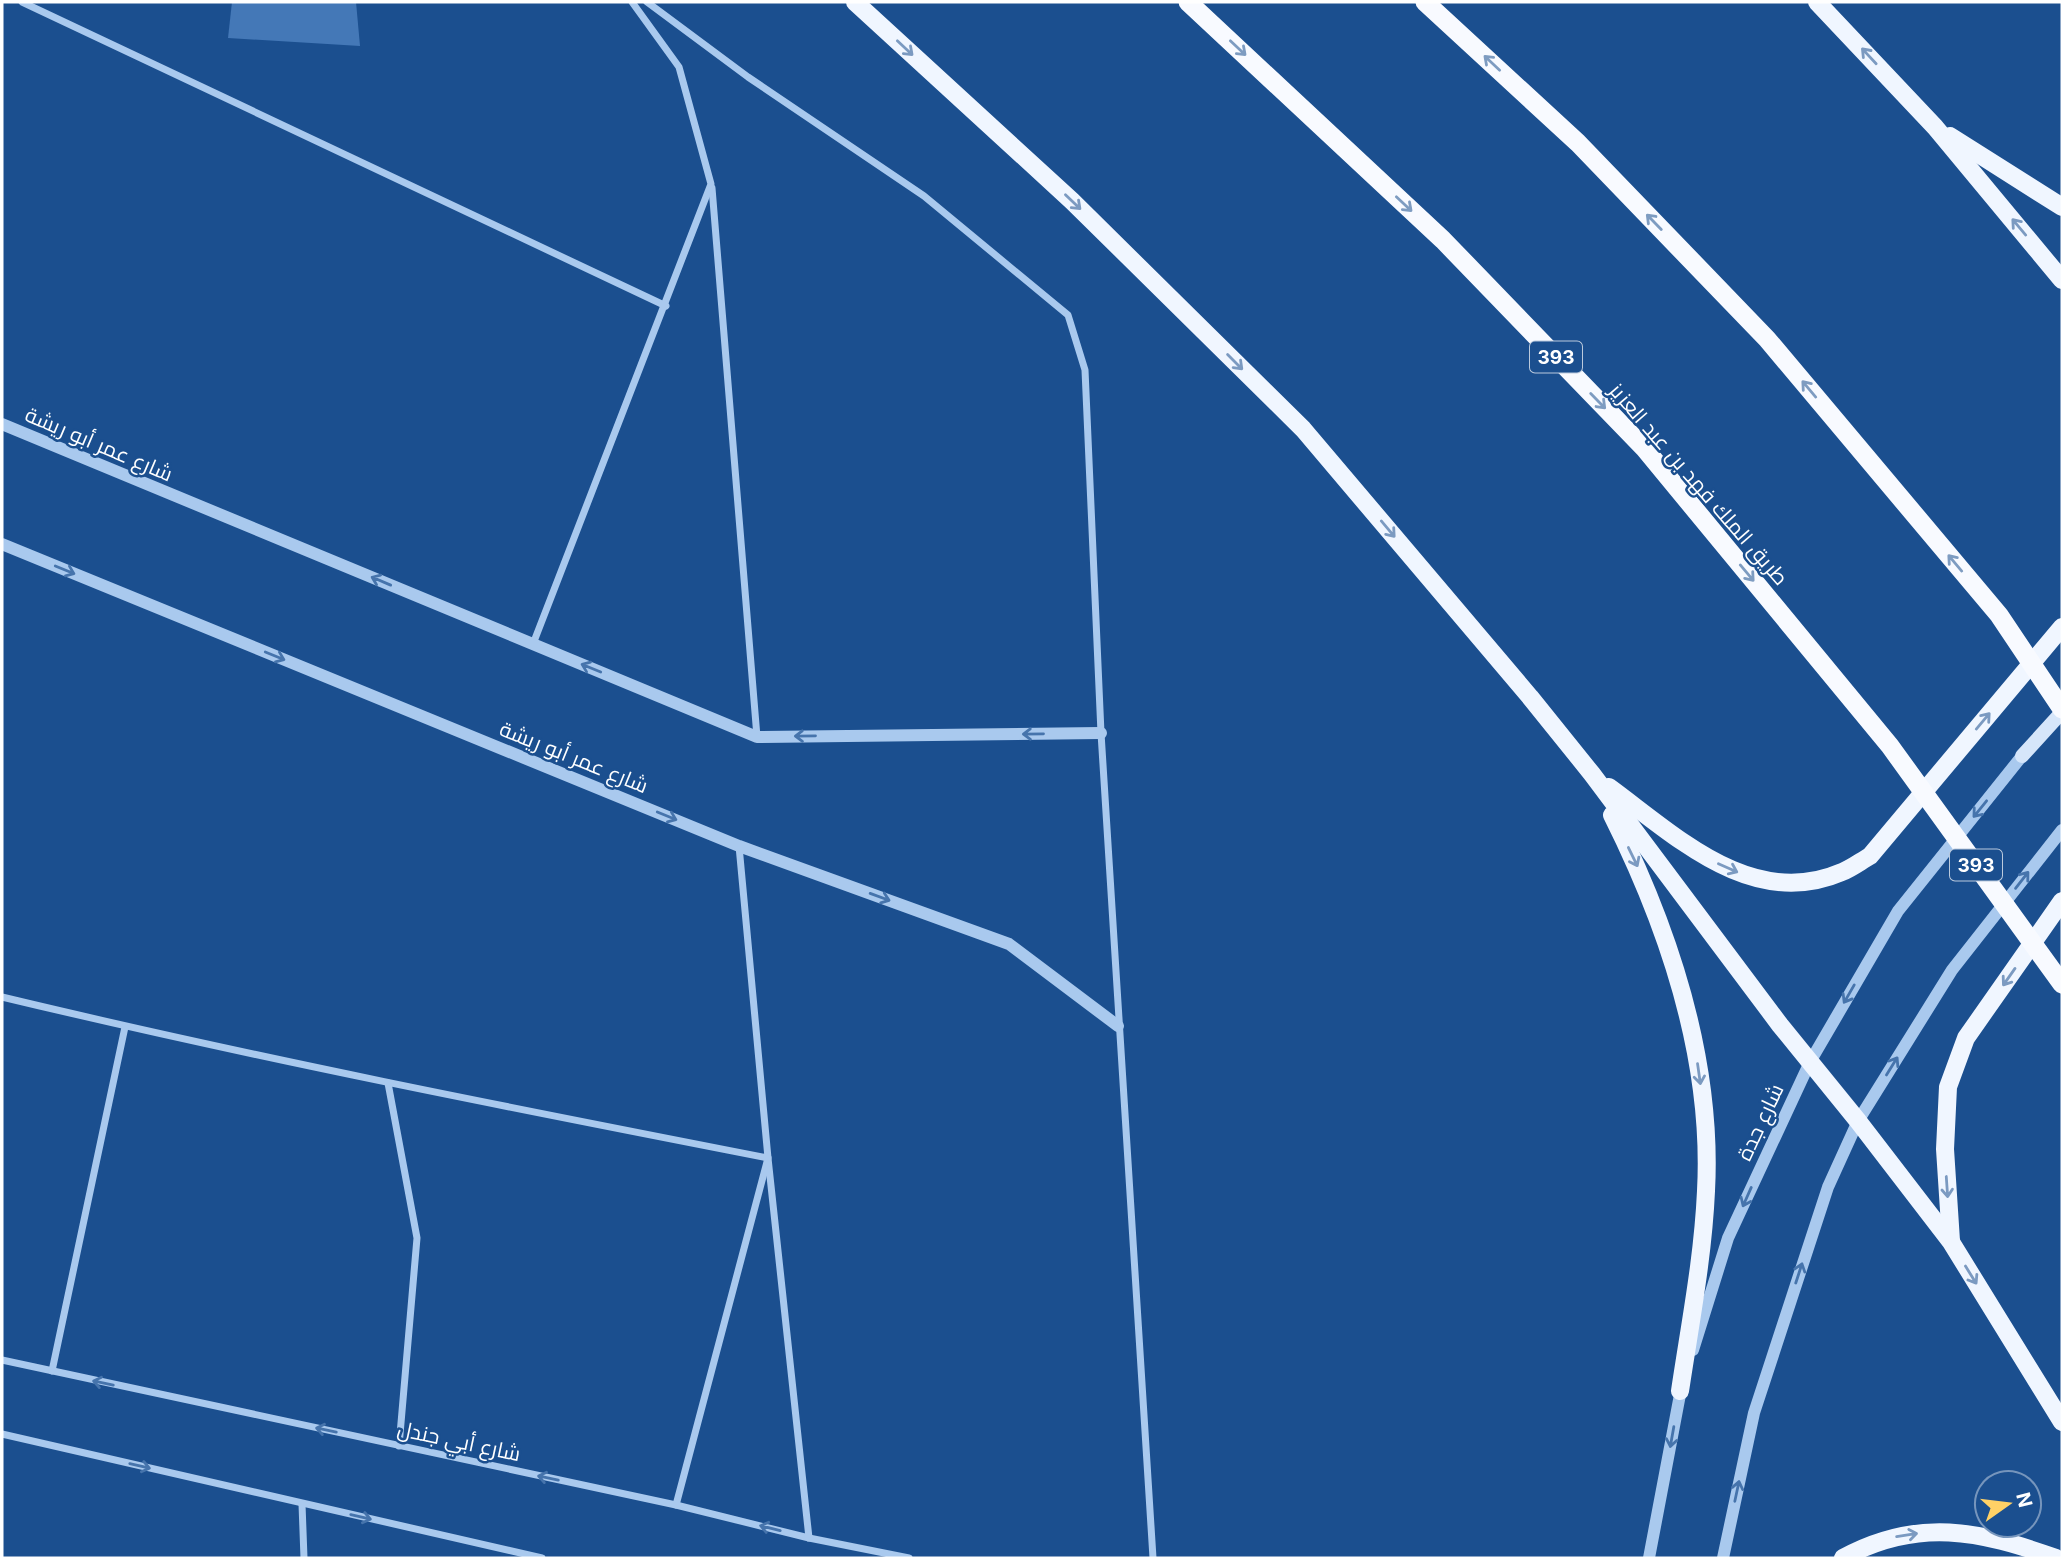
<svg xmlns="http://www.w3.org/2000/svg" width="2064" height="1560" font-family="Inter,Cairo,sans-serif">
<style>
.building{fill:#4478b7}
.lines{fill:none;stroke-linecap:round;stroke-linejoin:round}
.minor{stroke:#a9c9ee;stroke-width:7}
.tertiary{stroke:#a9c9ee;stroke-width:12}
.secondary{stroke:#d6e6fa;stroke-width:14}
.primary{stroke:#f0f6ff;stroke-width:18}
.trunk{stroke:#f8faff;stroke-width:19}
.oneway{stroke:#7b9ac1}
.oneway2{stroke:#7e9cc1}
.oneway3{stroke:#4674ac}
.labels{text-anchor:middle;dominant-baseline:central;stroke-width:5;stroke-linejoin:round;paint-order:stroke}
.shield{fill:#1b4f8f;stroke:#bbcadd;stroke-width:2}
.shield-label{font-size:19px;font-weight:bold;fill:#fff}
.street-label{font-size:21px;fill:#fff;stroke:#1b4f8f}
</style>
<rect width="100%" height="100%" fill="#1b4f8f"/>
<path class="building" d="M232 2H356L360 46 228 38Z"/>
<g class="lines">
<g class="minor">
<path d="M22 2 666 306"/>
<path d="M647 2 748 77 924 196 1068 315 1085 370 1101 733 1153 1558"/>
<path d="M712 188 757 737"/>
<path d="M533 644 711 184 679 67 632 2"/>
<path d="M739 846 768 1158 809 1538"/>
<path d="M2 997C256 1058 512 1108 768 1158L676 1505"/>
<path d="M388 1083 417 1238 399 1446"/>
<path d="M2 1360 676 1505 809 1538 909 1558"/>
<path d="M52 1371 125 1027"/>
<path d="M2 1434 542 1558"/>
<path d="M302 1504 304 1558"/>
</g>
<g class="tertiary">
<path d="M2 424 757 737 1101 733"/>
<path d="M2 544 739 846 1009 944 1118 1026"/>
<path d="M1693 1350 1728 1238 1810 1062 1898 911 2022 756"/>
<path d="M1649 1558 1682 1384"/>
<path d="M1723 1558 1754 1413 1828 1187 1858 1121 1952 970 2062 830"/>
</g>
<path class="secondary" d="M2022 756 2062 712"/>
<g class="primary">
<path d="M855 2 1072 201 1303 429 1530 697 1592 774 1780 1025 1858 1121 1951 1242 2062 1422"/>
<path d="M1817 2 1935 127 2062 280"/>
<path d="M1950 136 2062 207"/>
<path d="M1609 787C1676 836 1752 911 1842 872 1852 868 1861 861 1870 856L2062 627"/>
<path d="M1612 815C1670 931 1713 1060 1706 1191 1703 1258 1690 1324 1680 1391"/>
<path d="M1951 1241 1945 1149 1948 1087 1966 1038 2062 901"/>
<path d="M1843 1558C1918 1517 1980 1531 2056 1558"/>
</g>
<g class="trunk">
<path d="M1188 2 1443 240 1645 449 1890 746 2062 984"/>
<path d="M1425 2 1578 143 1767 339 1999 615 2062 709"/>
</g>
</g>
<defs><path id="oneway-shaft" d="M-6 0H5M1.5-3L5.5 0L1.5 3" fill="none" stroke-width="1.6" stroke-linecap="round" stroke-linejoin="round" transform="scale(1.75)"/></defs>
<g class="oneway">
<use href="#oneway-shaft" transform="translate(905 48) rotate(43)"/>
<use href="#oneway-shaft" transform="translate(1869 56) rotate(-133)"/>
<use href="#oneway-shaft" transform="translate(1073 202) rotate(44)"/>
<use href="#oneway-shaft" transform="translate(2019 227) rotate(-130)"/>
<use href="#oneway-shaft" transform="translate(1235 362) rotate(45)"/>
<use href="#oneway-shaft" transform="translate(1388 529) rotate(50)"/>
<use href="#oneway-shaft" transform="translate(1983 721) rotate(-50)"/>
<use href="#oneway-shaft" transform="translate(1633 857) rotate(64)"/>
<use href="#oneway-shaft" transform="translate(1728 868) rotate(24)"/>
<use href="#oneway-shaft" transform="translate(2009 977) rotate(125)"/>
<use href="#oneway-shaft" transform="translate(1699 1074) rotate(82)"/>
<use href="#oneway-shaft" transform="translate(1947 1187) rotate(86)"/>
<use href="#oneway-shaft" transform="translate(1971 1275) rotate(58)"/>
<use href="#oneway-shaft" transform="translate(1907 1535) rotate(-9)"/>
</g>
<g class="oneway2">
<use href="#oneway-shaft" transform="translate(1238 48) rotate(43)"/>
<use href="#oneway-shaft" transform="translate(1492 63) rotate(-137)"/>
<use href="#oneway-shaft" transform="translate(1404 204) rotate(43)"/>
<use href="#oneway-shaft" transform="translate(1654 222) rotate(-134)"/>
<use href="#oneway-shaft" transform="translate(1809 389) rotate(-130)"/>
<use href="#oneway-shaft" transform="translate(1598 401) rotate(46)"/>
<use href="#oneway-shaft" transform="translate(1955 563) rotate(-130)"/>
<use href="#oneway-shaft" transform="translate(1747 573) rotate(50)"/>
</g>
<g class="oneway3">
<use href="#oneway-shaft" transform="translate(65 570) rotate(22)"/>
<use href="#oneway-shaft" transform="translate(381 581) rotate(-157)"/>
<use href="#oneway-shaft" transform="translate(275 656) rotate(22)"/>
<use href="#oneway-shaft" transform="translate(591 668) rotate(-158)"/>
<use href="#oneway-shaft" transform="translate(1033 734) rotate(179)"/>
<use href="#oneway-shaft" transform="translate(805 736) rotate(179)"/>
<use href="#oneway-shaft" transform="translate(1980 809) rotate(129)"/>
<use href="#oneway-shaft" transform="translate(667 816) rotate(22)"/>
<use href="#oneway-shaft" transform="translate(2022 880) rotate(-52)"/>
<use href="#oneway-shaft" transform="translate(880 897) rotate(20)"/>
<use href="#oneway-shaft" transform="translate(1849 994) rotate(120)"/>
<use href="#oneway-shaft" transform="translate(1892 1066) rotate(-58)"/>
<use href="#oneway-shaft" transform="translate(1747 1197) rotate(114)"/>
<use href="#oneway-shaft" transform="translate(1799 1273) rotate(-72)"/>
<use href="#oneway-shaft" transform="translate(103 1383) rotate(-168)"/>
<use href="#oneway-shaft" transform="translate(326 1430) rotate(-168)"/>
<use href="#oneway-shaft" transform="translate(1672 1437) rotate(100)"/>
<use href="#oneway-shaft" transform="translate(140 1466) rotate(13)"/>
<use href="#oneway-shaft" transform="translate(548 1478) rotate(-168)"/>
<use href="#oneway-shaft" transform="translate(1737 1491) rotate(-78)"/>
<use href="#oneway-shaft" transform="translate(361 1517) rotate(13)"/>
<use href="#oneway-shaft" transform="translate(770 1528) rotate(-166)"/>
</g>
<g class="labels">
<g class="shield">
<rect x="1530" y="341.5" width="52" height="31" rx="5"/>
<rect x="1950" y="849.5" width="52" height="31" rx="5"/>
</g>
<g class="shield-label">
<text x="1556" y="357">393</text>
<text x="1976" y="865">393</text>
</g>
<g class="street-label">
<text transform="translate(99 444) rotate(23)">شارع عمر أبو ريشة</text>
<text transform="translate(1699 484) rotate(49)">طريق الملك فهد بن عبد العزيز</text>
<text transform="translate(574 757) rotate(22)">شارع عمر أبو ريشة</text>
<text transform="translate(1760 1122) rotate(-65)">شارع جدة</text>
<text transform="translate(459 1441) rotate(12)">شارع أبي جندل</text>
</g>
</g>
<rect width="2064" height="1560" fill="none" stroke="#ffffff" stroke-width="7"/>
<g transform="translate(2008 1504) rotate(76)"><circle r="33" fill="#1b4f8f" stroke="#7695bc" stroke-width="2"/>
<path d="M0-5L12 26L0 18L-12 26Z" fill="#ffd166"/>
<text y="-10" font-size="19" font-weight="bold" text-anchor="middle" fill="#ffffff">N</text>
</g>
</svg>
